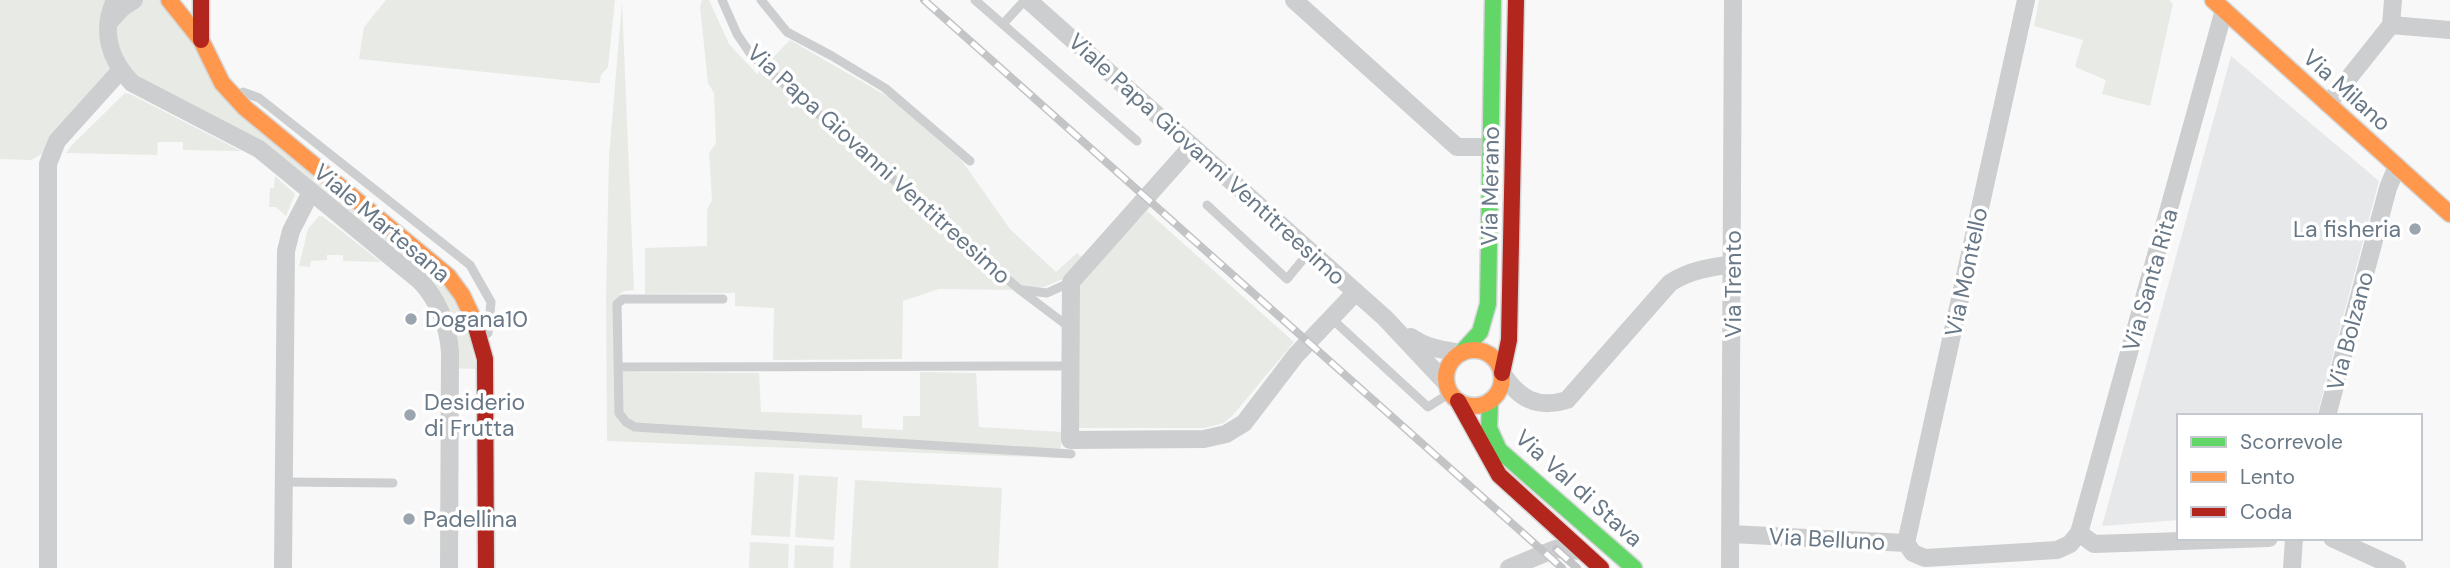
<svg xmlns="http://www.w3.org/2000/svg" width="2450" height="568" font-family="'DM Sans',sans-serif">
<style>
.built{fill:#e7e8e9}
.green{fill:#e7eae5}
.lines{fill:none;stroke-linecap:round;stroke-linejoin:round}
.fast-casing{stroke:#d5d6d7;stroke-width:19}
.slow-casing{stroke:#d5d6d7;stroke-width:19}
.jam-casing{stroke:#d5d6d7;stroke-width:19}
.lane{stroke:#cdcecf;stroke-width:9}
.street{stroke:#cdcecf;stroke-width:18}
.fast{stroke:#63d668;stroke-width:16}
.slow{stroke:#ff974d;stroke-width:16}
.jam{stroke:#b3261e;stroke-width:16}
.rail-casing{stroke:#c3c4c6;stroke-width:8}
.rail{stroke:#fff;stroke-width:5;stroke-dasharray:16;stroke-linecap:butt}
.poi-dot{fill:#9ba5af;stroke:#fff;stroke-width:2.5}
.labels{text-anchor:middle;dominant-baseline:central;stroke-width:7;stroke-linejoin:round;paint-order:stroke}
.street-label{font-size:23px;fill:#697887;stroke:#fff}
.poi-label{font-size:23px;fill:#697887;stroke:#fff;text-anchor:start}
</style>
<rect width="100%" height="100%" fill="#f8f8f8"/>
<path class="built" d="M2231 56 2379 181 2325 385 2317 416H2179V520L2102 526Z"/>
<g class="green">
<path d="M0 0H169L214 68 461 292 476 369 450 368 440 310 259 149 121 71 50 150 31 160 0 159Z"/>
<path d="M386 0H615L608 67 601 75 600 83H593L359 59 364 27Z"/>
<path d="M702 0H709L729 44 757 74 790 40 892 99 962 161 1010 229 1056 272 1077 253 1083 258 1065 278 1044 287 1020 290 939 289 903 301 902 359 773 360 774 308 735 306V293L645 294V248L707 246V210L712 200 709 153 716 143 714 93 708 83 700 6Z"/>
<path d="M2039 0H2169L2173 4 2150 106 2102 94 2106 80 2075 67 2083 40 2034 26Z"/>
<path d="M622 2 634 290 624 291 620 294 621 372 759 373 761 412 862 415V428L903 430V416H920V372L976 373 979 427 1062 432 1060 458 607 441 606 298 609 157Z"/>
<path d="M125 93 130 94 241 151 183 150V142H158L157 155 66 153 71 146Z"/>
<path d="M275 176 295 194 286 216 276 207H269L270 188H274Z"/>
<path d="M1147 211 1294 342 1233 415 1224 423 1204 428H1076V286Z"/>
<path d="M319 216H322L381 262 343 261V255H327V260L311 261 310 267 299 266 308 229Z"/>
<path d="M755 472 794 474 790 537 751 535Z"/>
<path d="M799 475 838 477 834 540 795 537Z"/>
<path d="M855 480 1002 488 998 568H850Z"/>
<path d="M750 542 789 544 788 568H749Z"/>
<path d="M795 545 834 547 833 568H794Z"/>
</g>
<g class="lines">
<defs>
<g id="fast">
<path d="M1461 353 1480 332 1488 304 1493 0"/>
<path d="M1490 401 1489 428 1499 450 1634 568"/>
</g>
<g id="slow">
<path d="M169 0 201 40 222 83 245 108 448 276 462 295 474 320"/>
<path d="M2213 0 2450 214"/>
<circle cx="1474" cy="378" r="28"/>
</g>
<g id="jam">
<path d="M201 0V40"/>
<path d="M474 320 485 359 486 568"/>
<path d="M1502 373 1509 340 1516 0"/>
<path d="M1458 401 1499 475 1601 568"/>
</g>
</defs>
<use href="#fast" class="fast-casing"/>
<use href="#slow" class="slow-casing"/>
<use href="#jam" class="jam-casing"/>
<g class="lane">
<path d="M722 0 737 34 752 56 1020 290 1069 327"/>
<path d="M761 0 787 32 832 56 885 88 970 161"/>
<path d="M975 0 1137 141"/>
<path d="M1003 24 1025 0"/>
<path d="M243 92 259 98 470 265 491 302 488 333"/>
<path d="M1207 205 1287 279 1310 251"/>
<path d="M1022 290 1047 293 1071 282"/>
<path d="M723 299H623L617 304 619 413 626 422 635 427 1071 454"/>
<path d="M1332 319 1428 407 1450 393"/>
<path d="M618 367 1070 366"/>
<path d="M283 482 393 483"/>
</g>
<g class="street">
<path d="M115 0C101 30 109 59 132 83L259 149 420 281C439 301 448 325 450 352L449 568"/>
<path d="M1028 0 1385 318 1446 383"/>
<path d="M1294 0 1457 147H1492"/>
<path d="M2224 10 2079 533 2094 544 2269 538"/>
<path d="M111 20 122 8 134 0"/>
<path d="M2391 25 2450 30"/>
<path d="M2328 104 2391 25 2393 0"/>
<path d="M1192 146 1071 282 1070 440 1204 439 1226 434 1244 423 1296 355 1356 292"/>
<path d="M1411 337C1426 348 1443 350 1461 353"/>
<path d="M1502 373C1519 399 1537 409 1567 400L1670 283C1690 270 1711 267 1734 264"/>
<path d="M2327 416 2388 188 2397 166"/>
<path d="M1731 534 1906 543 1913 553 1925 558 2057 550 2070 544 2079 533"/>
<path d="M2332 538 2397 568"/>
<path d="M1906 543 2026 0"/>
<path d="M48 568V164L57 141 120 71"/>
<path d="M283 568 286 251 291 231 311 192"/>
<path d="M1509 568 1555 549 1581 551"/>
<path d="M1730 568 1733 0"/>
<path d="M2292 568 2294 538"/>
</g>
<use href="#fast" class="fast"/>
<use href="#slow" class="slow"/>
<use href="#jam" class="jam"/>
<defs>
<g id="rail">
<path d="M924 0 1562 568"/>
<path d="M1556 549 1577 568"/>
</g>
</defs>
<use href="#rail" class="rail-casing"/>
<use href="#rail" class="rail"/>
</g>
<g class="poi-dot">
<circle cx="2415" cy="229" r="7"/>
<circle cx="411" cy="319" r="7"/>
<circle cx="410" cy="415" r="7"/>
<circle cx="409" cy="519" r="7"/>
</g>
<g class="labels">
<g class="street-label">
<text transform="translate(2347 90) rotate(42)">Via Milano</text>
<text transform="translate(1207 159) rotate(42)">Viale Papa Giovanni Ventitreesimo</text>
<text transform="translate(879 164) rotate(42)">Via Papa Giovanni Ventitreesimo</text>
<text transform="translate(1490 186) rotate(-89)">Via Merano</text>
<text transform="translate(382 223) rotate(40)">Viale Martesana</text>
<text transform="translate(1966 272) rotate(-78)">Via Montello</text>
<text transform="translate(2150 280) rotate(-74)">Via Santa Rita</text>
<text transform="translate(1733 284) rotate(-90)">Via Trento</text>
<text transform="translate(2350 331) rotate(-75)">Via Bolzano</text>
<text transform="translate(1579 488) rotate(42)">Via Val di Stava</text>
<text transform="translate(1827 539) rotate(3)">Via Belluno</text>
</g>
<g class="poi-label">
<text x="2401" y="229" text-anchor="end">La fisheria</text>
<text x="425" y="319">Dogana10</text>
<text x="424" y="402">Desiderio<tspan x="424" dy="26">di Frutta</tspan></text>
<text x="423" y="519">Padellina</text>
</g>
</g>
<rect x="2177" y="414" width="245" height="126" fill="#ffffff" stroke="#c3c9cf" stroke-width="2"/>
<rect x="2191" y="437" width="35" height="10" fill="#63d668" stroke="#c3c9cf" stroke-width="2"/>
<text x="2240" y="449" font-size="21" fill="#697887">Scorrevole</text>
<rect x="2191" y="472" width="35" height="10" fill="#ff974d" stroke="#c3c9cf" stroke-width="2"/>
<text x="2240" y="484" font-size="21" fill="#697887">Lento</text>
<rect x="2191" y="507" width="35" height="10" fill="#b3261e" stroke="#c3c9cf" stroke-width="2"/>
<text x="2240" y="519" font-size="21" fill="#697887">Coda</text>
</svg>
